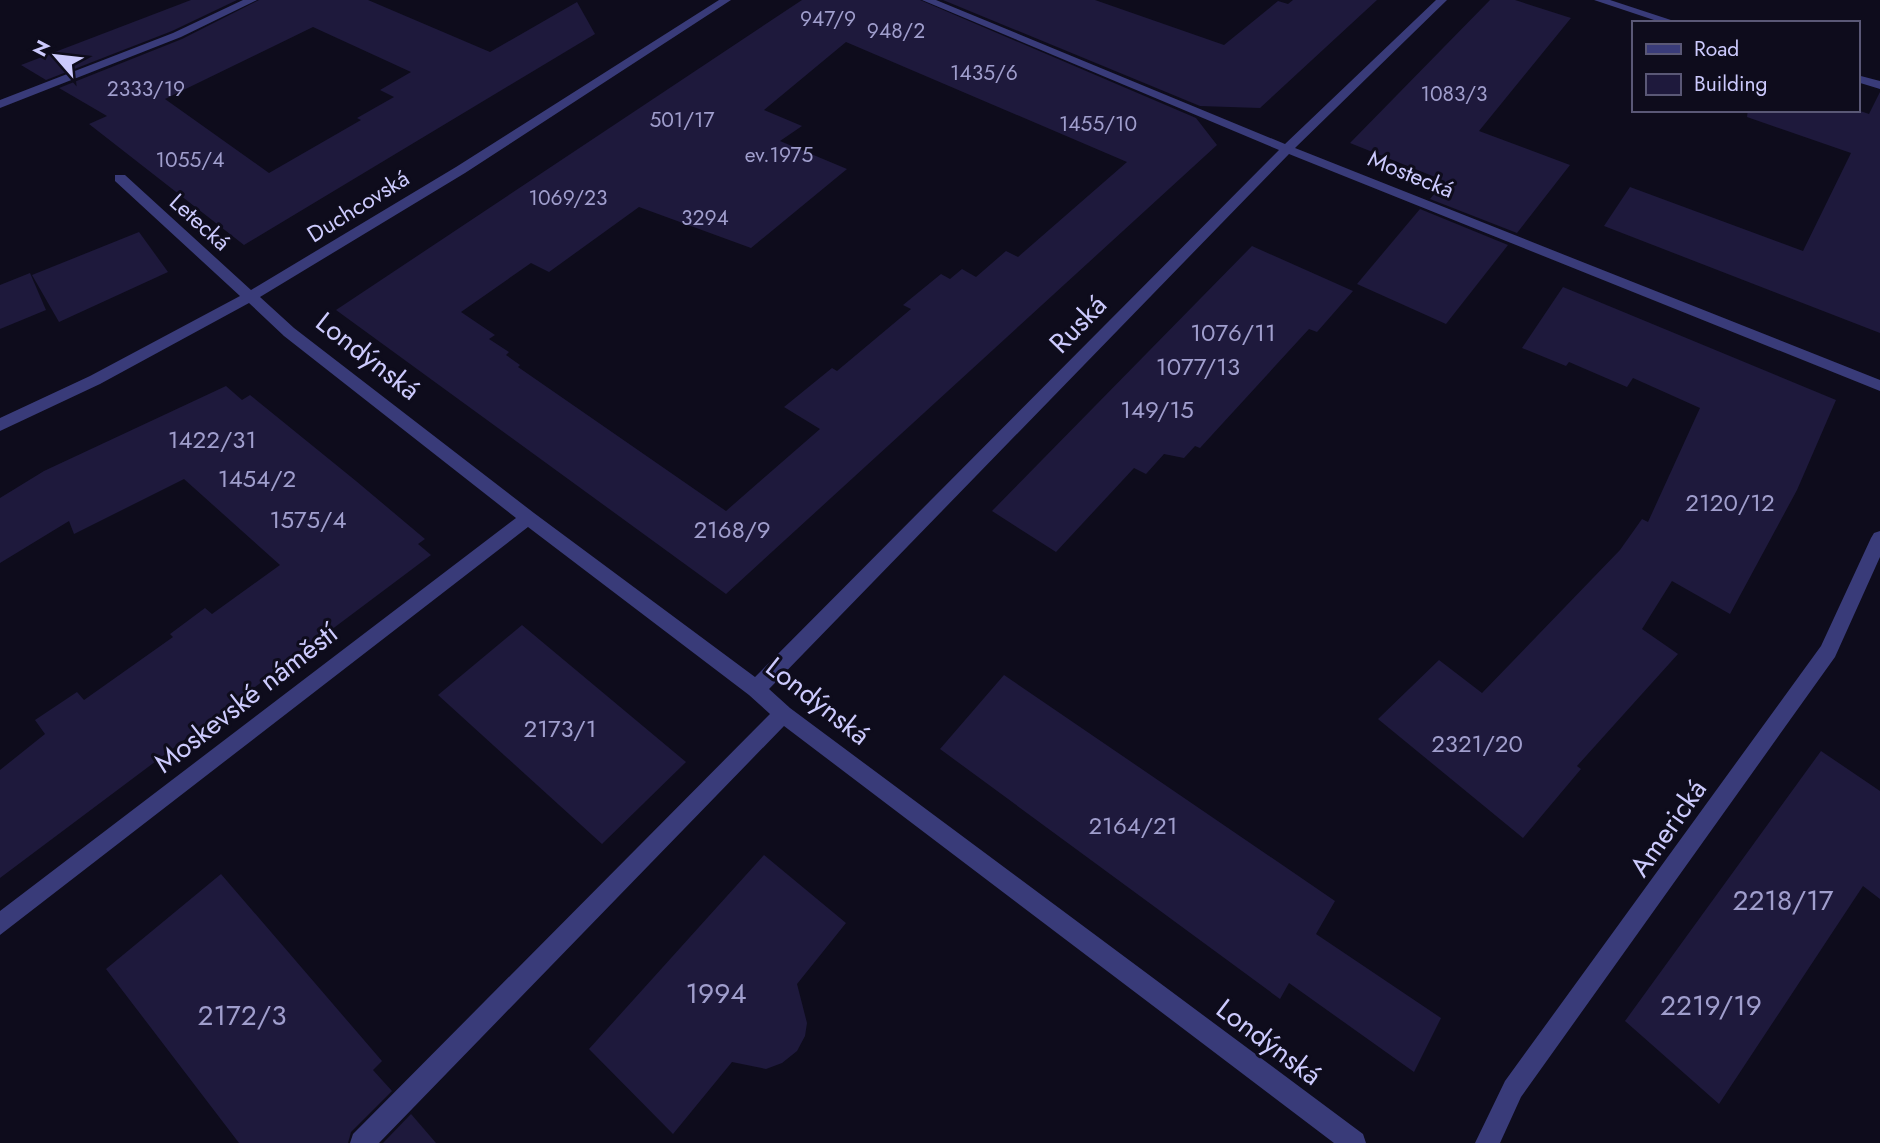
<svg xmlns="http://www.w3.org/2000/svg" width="1880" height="1143" font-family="Jost,sans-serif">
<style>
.building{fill:#1e193c;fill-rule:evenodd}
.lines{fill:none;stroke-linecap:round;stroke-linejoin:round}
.minor{fill:#393b79;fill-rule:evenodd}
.labels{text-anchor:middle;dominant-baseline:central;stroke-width:6;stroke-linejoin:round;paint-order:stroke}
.far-number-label{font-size:21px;fill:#a09ecd}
.far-street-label{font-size:23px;fill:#cccafd;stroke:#0e0c1c}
.number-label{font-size:24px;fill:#a09ecd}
.street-label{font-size:28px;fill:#cccafd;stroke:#0e0c1c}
.near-number-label{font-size:28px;fill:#a09ecd}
</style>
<rect width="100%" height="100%" fill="#0e0c1c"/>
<g class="building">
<path d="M191 0H237L172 31 46 80 21 65Z"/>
<path d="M259 0H368L490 52 577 2 595 34 244 245 89 124 107 116 59 88 182 39ZM313 27 411 72 380 90 394 97 357 118 361 120 269 173 165 99Z"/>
<path d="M802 0H920L1196 118 1217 145 726 594 336 310ZM846 42 1127 162 1018 257 1006 251 976 277 962 269 950 279 941 274 903 305 911 309 837 371 832 368 784 407 820 429 726 511 518 367 520 365 506 355 509 352 489 339 495 335 461 312 531 263 549 272 639 207 751 248 847 169 780 141 802 126 764 110Z"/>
<path d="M943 0H1095L1224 45 1278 1 1288 4 1293 0H1377L1260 108 1200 106Z"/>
<path d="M1490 0H1515L1571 18 1479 131 1570 165 1517 233 1430 199 1445 181 1350 143Z"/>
<path d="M1880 92V333L1604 226 1630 187 1803 251 1851 153 1747 117 1748 110H1857L1869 114Z"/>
<path d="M1420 209 1508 245 1446 324 1357 284Z"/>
<path d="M139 232 168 272 59 322 32 275Z"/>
<path d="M1252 246 1353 291 1317 332 1309 329 1200 448 1195 446 1184 458 1164 454 1146 474 1134 468 1056 552 992 511Z"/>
<path d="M30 273 46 310 0 329V285Z"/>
<path d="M1563 287 1836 400 1797 490 1730 614 1672 581 1642 629 1678 654 1577 766 1581 769 1523 838 1378 719 1439 660 1482 693 1620 550 1642 519 1648 522 1700 408 1633 378 1627 387 1569 362 1566 366 1522 348Z"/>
<path d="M226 386 242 400 250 395 356 481 425 539 418 544 431 555 0 878V770L45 734 35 720 77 692 84 700 173 637 170 634 205 608 212 614 280 565 184 479 74 534 69 521 0 563V498L44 471Z"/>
<path d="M522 625 686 762 602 844 438 695Z"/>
<path d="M1004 675 1335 901 1316 934 1441 1018 1414 1072 1289 983 1280 999 940 749Z"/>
<path d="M1821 751 1880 791V899L1863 886 1719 1104 1625 1021Z"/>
<path d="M764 855 846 923 797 984 807 1023 805 1036 797 1051 782 1063 766 1069 732 1062 673 1134 589 1049Z"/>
<path d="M221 874 382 1061 373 1070 392 1091 351 1132 348 1143H239L106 969Z"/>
<path d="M411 1114 436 1143H383Z"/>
</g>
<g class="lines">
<g class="minor">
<path d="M243 0H257L181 37 0 108V100L173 33Z"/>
<path d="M719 0H731L465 173 260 297 294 328 534 513 755 677 1279 150 922 0H936L1285 144 1436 0H1447L1295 148 1880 380V391L1289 154 769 689 790 708 1363 1134 1366 1143H1334L784 726 379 1143H350L353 1134 770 714 749 695 528 527 0 935V911L516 518 284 336 249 303 100 384 0 431V418L90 376 240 296 115 181V175H125L251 290 456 167Z"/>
<path d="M1594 0H1610L1680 23H1663Z"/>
<path d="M1857 75 1880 81V89L1857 82Z"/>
<path d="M1880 531V557L1835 657 1521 1097 1500 1143H1475L1505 1081 1821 646 1871 538 1874 533Z"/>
</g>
</g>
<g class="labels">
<g class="far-number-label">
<text x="828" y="19">947/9</text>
<text x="896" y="31">948/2</text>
<text x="984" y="73">1435/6</text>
<text x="146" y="89">2333/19</text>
<text x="1454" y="94">1083/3</text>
<text x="682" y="120">501/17</text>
<text x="1098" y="124">1455/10</text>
<text x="779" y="155">ev.1975</text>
<text x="190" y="160">1055/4</text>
<text x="568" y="198">1069/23</text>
<text x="705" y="218">3294</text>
</g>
<g class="far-street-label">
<text transform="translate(1411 174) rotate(22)">Mostecká</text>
<text transform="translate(358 206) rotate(-32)">Duchcovská</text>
<text transform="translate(200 222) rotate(42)">Letecká</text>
</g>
<g class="number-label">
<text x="1233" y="332">1076/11</text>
<text x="1198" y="366">1077/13</text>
<text x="1157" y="409">149/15</text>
<text x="212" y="439">1422/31</text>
<text x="257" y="478">1454/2</text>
<text x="1730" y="502">2120/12</text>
<text x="308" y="519">1575/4</text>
<text x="732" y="529">2168/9</text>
<text x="560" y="728">2173/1</text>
<text x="1477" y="743">2321/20</text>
<text x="1133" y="825">2164/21</text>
</g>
<g class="street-label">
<text transform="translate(1078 324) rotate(-46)">Ruská</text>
<text transform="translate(368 356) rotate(38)">Londýnská</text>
<text transform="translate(246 698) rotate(-38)">Moskevské náměstí</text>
<text transform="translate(818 701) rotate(38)">Londýnská</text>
<text transform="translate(1668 828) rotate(-55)">Americká</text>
<text transform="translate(1269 1042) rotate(37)">Londýnská</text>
</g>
<g class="near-number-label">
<text x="1783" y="900">2218/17</text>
<text x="716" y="993">1994</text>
<text x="1711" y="1005">2219/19</text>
<text x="242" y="1015">2172/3</text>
</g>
</g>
<rect x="1632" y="21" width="228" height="91" fill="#0e0c1c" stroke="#5a5876" stroke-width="2"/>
<rect x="1646" y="44" width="35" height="10" fill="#393b79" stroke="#5a5876" stroke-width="2"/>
<text x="1694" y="56" font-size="21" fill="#cccafd">Road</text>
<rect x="1646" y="74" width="35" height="21" fill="#1e193c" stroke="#5a5876" stroke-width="2"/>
<text x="1694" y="91" font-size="21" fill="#cccafd">Building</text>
<g transform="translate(56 56) rotate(298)" stroke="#0e0c1c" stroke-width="5" paint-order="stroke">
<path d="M0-5L12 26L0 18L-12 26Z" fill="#cccafd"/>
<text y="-10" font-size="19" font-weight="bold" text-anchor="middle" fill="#cccafd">N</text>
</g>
</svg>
